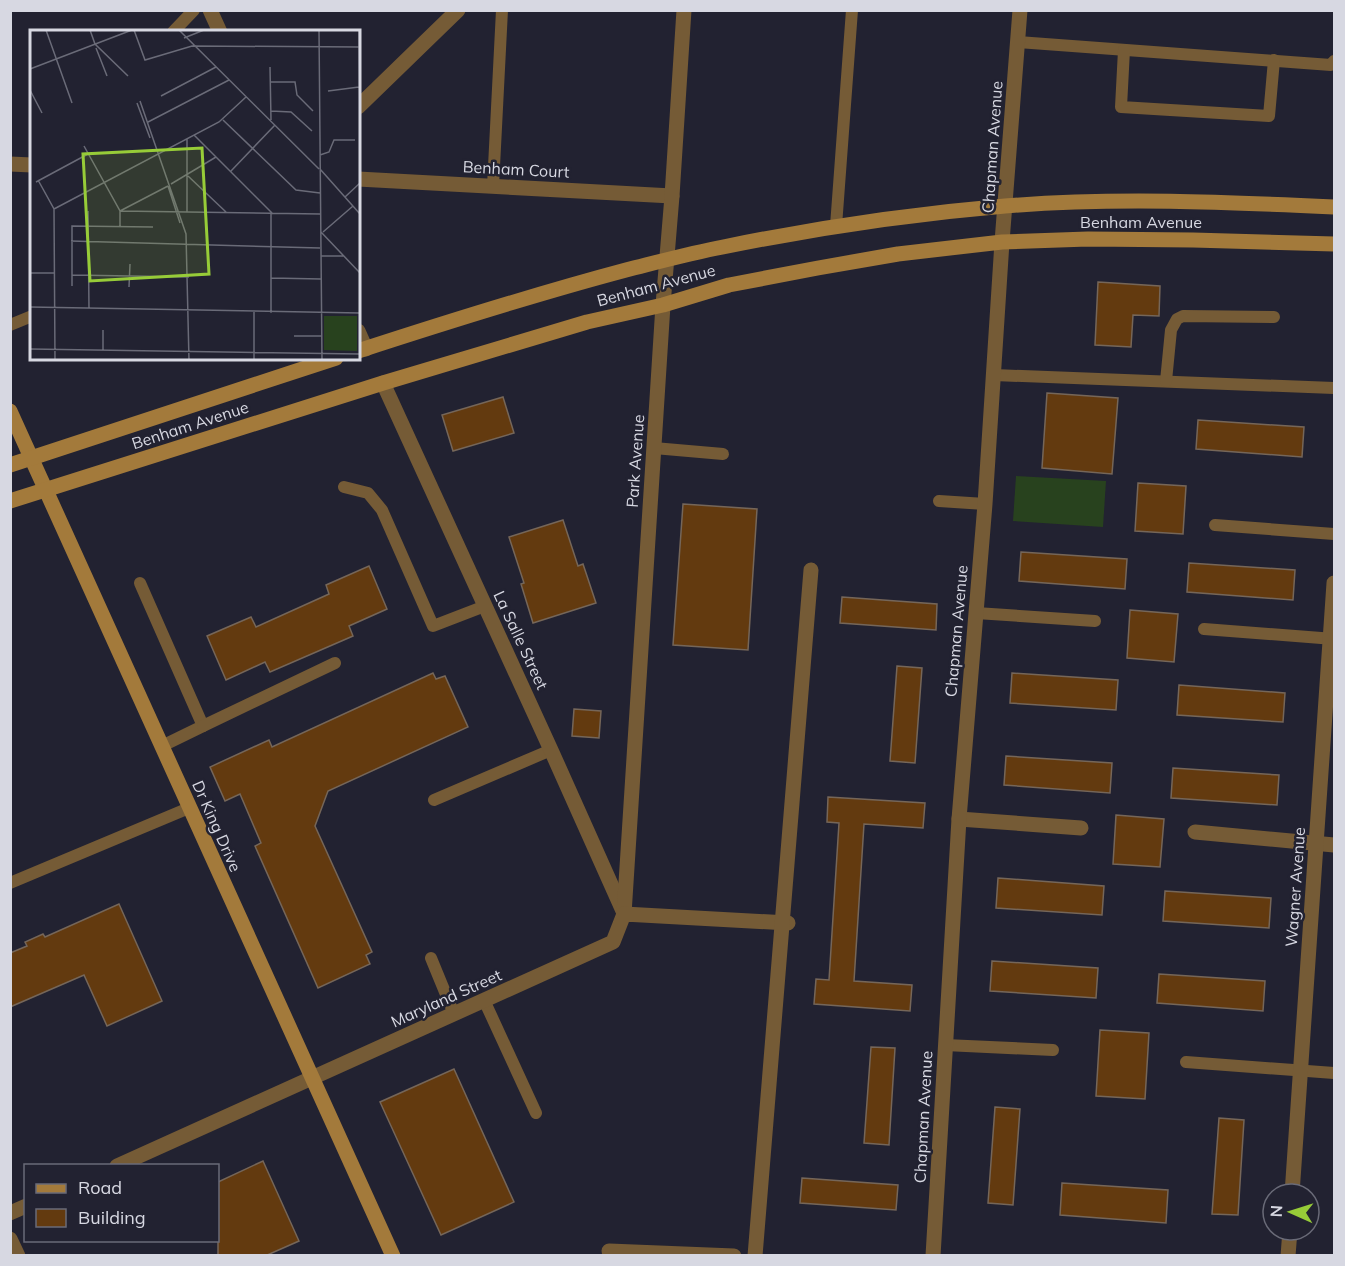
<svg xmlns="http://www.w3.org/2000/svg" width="1345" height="1266" font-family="Mulish,sans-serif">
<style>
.green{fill:#28421e}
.building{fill:#633a0f;stroke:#756659;stroke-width:1.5}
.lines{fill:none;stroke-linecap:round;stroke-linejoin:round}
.lane{stroke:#755b36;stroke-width:12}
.street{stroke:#755b36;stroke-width:15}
.secondary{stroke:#a37a3b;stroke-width:15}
.labels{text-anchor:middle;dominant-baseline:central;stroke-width:5;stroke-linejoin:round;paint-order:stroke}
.street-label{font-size:16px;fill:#d7d8e2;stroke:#222231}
.inset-road{fill:none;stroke:#6a6b78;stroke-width:1.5}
.view{fill:#97cc38;fill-opacity:0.15;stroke:#97cc38;stroke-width:3}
.inset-edge{fill:none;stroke:#d7d8e2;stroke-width:3}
</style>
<rect width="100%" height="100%" fill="#222231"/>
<path class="green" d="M1016 476 1106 481 1103 527 1013 521Z"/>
<g class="building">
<path d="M1098 282 1160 286 1159 316 1133 315 1131 347 1095 345Z"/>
<path d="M1047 393 1118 398 1112 474 1042 468Z"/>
<path d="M503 397 514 433 453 451 442 415Z"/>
<path d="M1198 420 1304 427 1302 457 1196 449Z"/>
<path d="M1138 483 1186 486 1183 534 1135 531Z"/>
<path d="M683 504 757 509 748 650 673 645Z"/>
<path d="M563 520 578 566 583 564 596 603 533 623 521 584 524 583 509 537Z"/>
<path d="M1021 552 1127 559 1125 589 1019 581Z"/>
<path d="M1189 563 1295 570 1293 600 1187 592Z"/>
<path d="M369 566 387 609 349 626 353 636 270 672 265 662 226 680 207 636 251 617 256 627 329 594 326 585Z"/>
<path d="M842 597 937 604 936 630 840 623Z"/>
<path d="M1130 610 1178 614 1174 662 1127 658Z"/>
<path d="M897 666 922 668 915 763 890 761Z"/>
<path d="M433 673 436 679 445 676 468 727 328 791 315 826 372 952 366 955 370 964 318 988 255 846 261 843 240 794 225 801 210 767 269 740 272 747Z"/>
<path d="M1012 673 1118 680 1116 710 1010 703Z"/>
<path d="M1179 685 1285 693 1283 722 1177 715Z"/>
<path d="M574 709 601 711 599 738 572 736Z"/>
<path d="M1006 756 1112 763 1110 793 1004 785Z"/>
<path d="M1173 768 1279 775 1277 805 1171 798Z"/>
<path d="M828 797 925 803 923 828 864 824 854 981 912 985 910 1011 814 1004 816 979 829 980 839 823 827 822Z"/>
<path d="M1116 815 1164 819 1160 867 1113 864Z"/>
<path d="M998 878 1104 886 1102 915 996 908Z"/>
<path d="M1165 891 1271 898 1269 928 1163 921Z"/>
<path d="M119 904 162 1001 107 1026 84 975 10 1007V953L27 946 25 942 43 934 45 937Z"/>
<path d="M992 961 1098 968 1096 998 990 991Z"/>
<path d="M1159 974 1265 981 1263 1011 1157 1003Z"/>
<path d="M1100 1030 1149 1033 1145 1099 1096 1096Z"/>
<path d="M871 1047 895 1048 889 1145 864 1143Z"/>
<path d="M454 1069 514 1202 441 1235 380 1102Z"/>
<path d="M995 1107 1020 1109 1013 1205 988 1203Z"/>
<path d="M1219 1118 1244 1120 1238 1215 1212 1214Z"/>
<path d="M263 1161 299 1241 265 1256H218V1182Z"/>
<path d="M802 1178 898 1185 896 1210 800 1203Z"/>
<path d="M1062 1183 1168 1190 1166 1223 1060 1215Z"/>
</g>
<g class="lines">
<g class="lane">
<path d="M173 32 194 10"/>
<path d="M1018 42 1331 65 1334 61"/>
<path d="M1124 50 1121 107 1269 116 1274 60"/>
<path d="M493 186 502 10"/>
<path d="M836 226 852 10"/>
<path d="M10 325 32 316"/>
<path d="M994 375 1334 388"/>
<path d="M1166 381 1171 330 1177 319 1183 316 1274 317"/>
<path d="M654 448 723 454"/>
<path d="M344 487 368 493 382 510 433 626 485 606"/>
<path d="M939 501 985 504"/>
<path d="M1215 525 1334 534"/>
<path d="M140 583 203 726 162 746"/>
<path d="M976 613 1095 621"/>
<path d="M1204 629 1334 639"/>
<path d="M203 726 335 663"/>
<path d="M434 800 551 750"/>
<path d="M10 883 189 808"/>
<path d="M431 958 454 1014"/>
<path d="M484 1000 536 1113"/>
<path d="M945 1045 1053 1050"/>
<path d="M1186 1062 1334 1073"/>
</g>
<g class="street">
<path d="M210 10 220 32"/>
<path d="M358 107 458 10"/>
<path d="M10 164 32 165"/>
<path d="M358 179 672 196"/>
<path d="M358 331 366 349"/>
<path d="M383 383 551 750 623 911"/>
<path d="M959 819 1081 828"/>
<path d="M1195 832 1334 845"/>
<path d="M624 914 663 305 672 196 684 10"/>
<path d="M117 1166 613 942 624 914 788 923"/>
<path d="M1292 1194 1334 583"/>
<path d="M10 1213 26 1206"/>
<path d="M10 1239 18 1256"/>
<path d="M609 1251 734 1256"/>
<path d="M755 1256 811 570"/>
<path d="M933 1256 959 819 985 504 1002 242 1020 10"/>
<path d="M1288 1256 1290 1230"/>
</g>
<g class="secondary">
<path d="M358 351C447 322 536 294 626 270 658 262 691 253 723 247 816 228 911 214 1005 206 1115 197 1225 202 1334 207"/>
<path d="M10 411 393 1256"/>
<path d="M10 465 336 358"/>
<path d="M10 501 383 383 587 322 663 305 729 285 818 268 898 254 1002 242 1088 239 1193 240 1334 244"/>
</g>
</g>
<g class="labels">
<g class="street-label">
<text transform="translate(992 147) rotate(-86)">Chapman Avenue</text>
<text transform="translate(516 169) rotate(3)">Benham Court</text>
<text x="1141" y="222">Benham Avenue</text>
<text transform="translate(656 285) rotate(-15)">Benham Avenue</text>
<text transform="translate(190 425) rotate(-18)">Benham Avenue</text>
<text transform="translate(635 461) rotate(-86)">Park Avenue</text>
<text transform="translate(956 631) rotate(-85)">Chapman Avenue</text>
<text transform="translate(521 640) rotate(65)">La Salle Street</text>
<text transform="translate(217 826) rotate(66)">Dr King Drive</text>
<text transform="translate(1295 887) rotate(-86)">Wagner Avenue</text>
<text transform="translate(446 998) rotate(-24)">Maryland Street</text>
<text transform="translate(923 1117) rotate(-87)">Chapman Avenue</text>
</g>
</g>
<g transform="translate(30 30)">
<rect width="330" height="330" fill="#222231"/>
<path d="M294 286H327V321L294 320Z" fill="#28421e"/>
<path class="inset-road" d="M16 0 42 73M60 0 65 14 98 46M104 0 115 30 162 16 330 17M149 0 289 139M289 0 292 330M329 0 330 98M154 8 174 0M66 18 77 46M240 37 241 90M0 39 102 0M240 52H265L267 65 283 81M0 60 12 83M298 61 329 57M131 66 186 37M110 71 156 204 159 330M107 73 120 108M241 81 261 82 282 101M193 90 266 160 290 163M118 92 199 50M164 105 243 184M157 109V182M54 116 90 181V197M290 125 299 122 304 110H325M290 139 330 184M201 141 245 95M158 146 196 182M8 150 24 179 25 330M6 152 58 124M141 154 186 127M138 156 150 193M315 167 330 153M24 179 189 92 216 67M58 181 59 279M90 181 290 184M90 181 138 156M241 183V283M291 202 330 243M293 202 323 176M41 211 290 218M291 226H314M0 243H24M42 245 159 247M241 248 291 249M42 256V196L123 197M99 257 100 234M0 277 330 283M224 282V330M73 300V320M264 306H291M0 319 330 324"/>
<path class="view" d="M172 118 179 244 60 251 53 124Z"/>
<rect width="330" height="330" class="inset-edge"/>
</g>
<rect width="1345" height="1266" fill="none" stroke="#d7d8e2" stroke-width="24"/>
<rect x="24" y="1164" width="195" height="78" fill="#222231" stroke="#6a6b78" stroke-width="1.5"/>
<rect x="36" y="1184" width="30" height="9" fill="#a37a3b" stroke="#6a6b78" stroke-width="1.5"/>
<text x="78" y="1194" font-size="18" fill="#d7d8e2">Road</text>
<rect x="36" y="1209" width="30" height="18" fill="#633a0f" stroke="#6a6b78" stroke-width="1.5"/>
<text x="78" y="1224" font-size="18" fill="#d7d8e2">Building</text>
<g transform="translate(1291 1212) rotate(273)"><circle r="28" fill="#222231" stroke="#6a6b78" stroke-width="1.5"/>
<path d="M0-4.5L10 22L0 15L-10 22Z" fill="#97cc38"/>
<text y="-9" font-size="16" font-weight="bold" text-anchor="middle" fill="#d7d8e2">N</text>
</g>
</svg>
